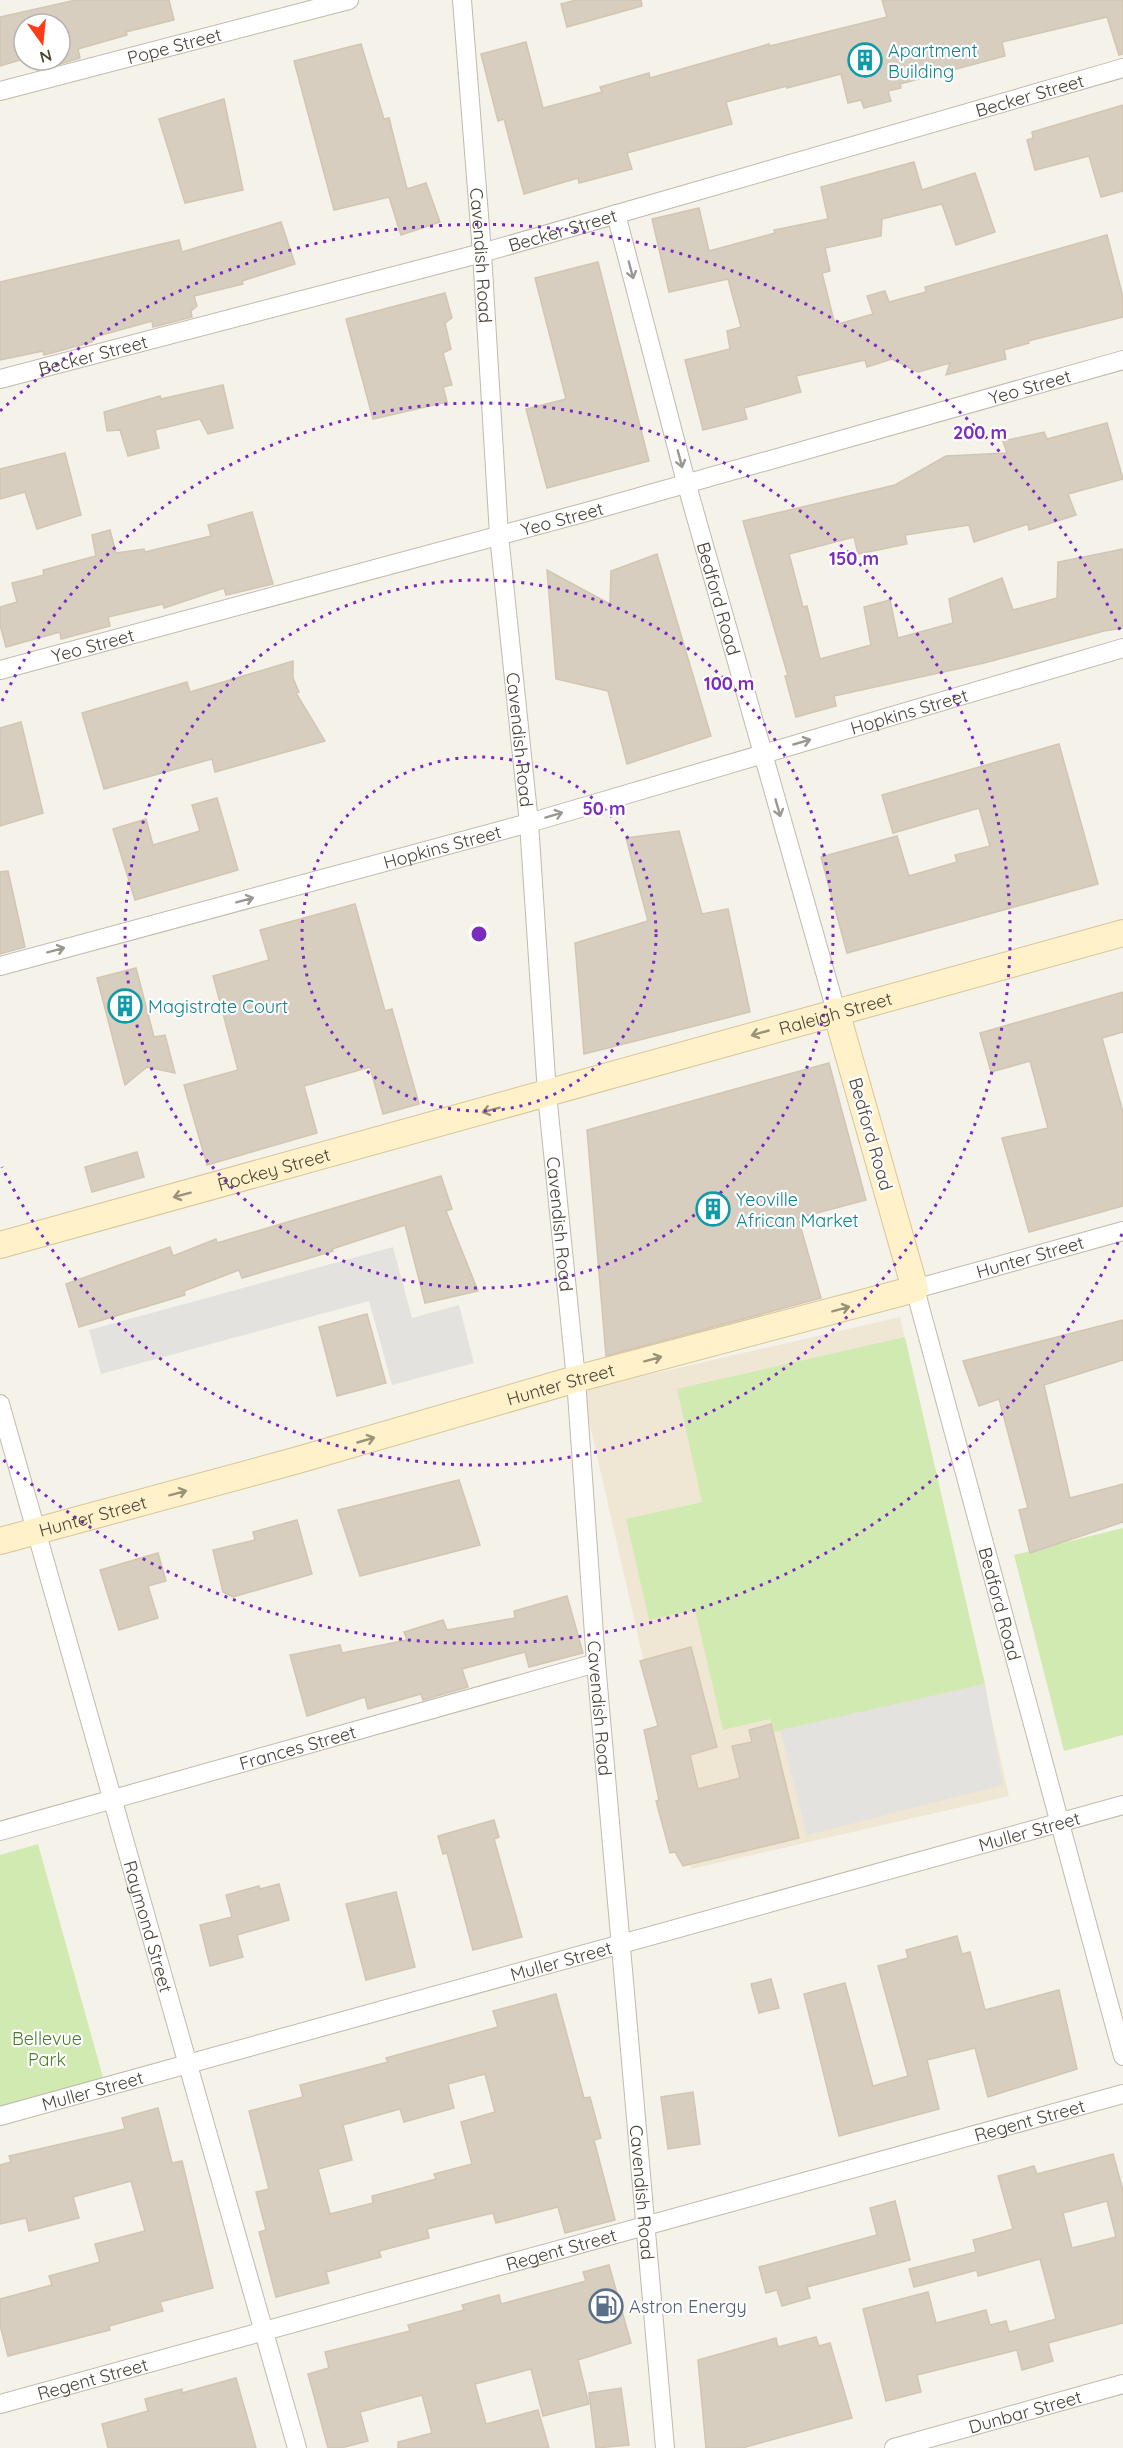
<svg xmlns="http://www.w3.org/2000/svg" width="1123" height="2448" font-family="Quicksand,sans-serif">
<style>
.education{fill:#efe7d4}
.green{fill:#d1eab2}
.parking{fill:#e4e2de}
.building{fill:#d7cebf;stroke:#d2c6b2;stroke-width:1.5;fill-rule:evenodd}
.lines{fill:none;stroke-linecap:round;stroke-linejoin:round}
.street-casing{stroke:#c1baac;stroke-width:20}
.secondary-casing{stroke:#d6c699;stroke-width:28}
.street{stroke:#fff;stroke-width:18}
.secondary{stroke:#fff2ca;stroke-width:26}
.oneway{stroke:#9b9892}
.oneway2{stroke:#9b927a}
.ring{fill:none;stroke:#7b2cbf;stroke-width:3;stroke-dasharray:3 6}
.labels{text-anchor:middle;dominant-baseline:central;stroke-width:4.5;stroke-linejoin:round;paint-order:stroke}
.street-label{font-size:18px;fill:#4a4338;stroke:#fff}
.culture-label{font-size:18px;fill:#0d838f;stroke:#fff;text-anchor:start}
.park-label{font-size:18px;fill:#487e28;stroke:#fff}
.service-label{font-size:18px;fill:#4e5e75;stroke:#fff;text-anchor:start}
.centre{fill:#7b2cbf;stroke:#fff;stroke-width:3}
.ring-label{font-size:18px;text-anchor:middle;font-weight:bold;fill:#7b2cbf;stroke:#fff;stroke-width:4.5;stroke-linejoin:round;paint-order:stroke}
</style>
<rect width="100%" height="100%" fill="#f5f2ea"/>
<path class="education" d="M900 1317 1009 1796 691 1869 582 1390Z"/>
<g class="green">
<path d="M905 1337 985 1684 774 1732 770 1719 723 1730 695 1610 649 1620 626 1519 702 1502 677 1389Z"/>
<path d="M1123 1528V1735L1064 1751 1014 1555Z"/>
<path d="M38 1844 104 2081 0 2109V1855Z"/>
</g>
<g class="parking">
<path d="M393 1247 412 1318 459 1305 474 1363 392 1385 369 1301 101 1374 89 1330Z"/>
<path d="M985 1684 1003 1785 807 1835 780 1730Z"/>
</g>
<g class="building">
<path d="M76 0H169L174 20 126 32 127 35 78 49 80 58 60 64V24H24V59L0 66V17Z"/>
<path d="M576 0H641L642 6 567 27 561 4Z"/>
<path d="M882 0H1123V54L1119 55 1107 17 1002 42 1005 56 900 84 901 88 888 91 891 101 864 108 861 100 848 103 841 74 787 88V86L726 102 732 124 627 153 632 169 579 183 578 178 524 194 504 119 498 121 481 54 526 42 543 108 602 92 600 87 649 73 650 78 769 44 770 46 887 17Z"/>
<path d="M361 44 384 119 389 118 407 189 426 183 440 222 401 235 389 197 334 210 294 61Z"/>
<path d="M224 99 243 190 185 203 159 119Z"/>
<path d="M1123 105V191L1101 197 1089 156 1035 170 1027 140 1033 138 1032 132Z"/>
<path d="M914 162 922 190 975 173 995 232 956 245 942 204 882 219 881 236 825 248 830 271 822 273 835 325 873 314 867 296 885 291 889 302 926 292 925 287 1107 235 1123 297V317L1028 341 1029 343 1004 350 1006 359 946 375 950 363 918 372 892 359 867 367 865 360 796 376 801 392 744 408 747 419 703 430 685 360 730 349 727 331 741 327 728 279 669 292 652 219 699 208 709 251 775 233 774 230 828 219 821 187Z"/>
<path d="M281 222 295 264 242 281 243 284 194 296 197 306 191 311 192 317 153 327 152 321 91 338 92 342 44 355 43 351 0 360V282L179 240 182 252Z"/>
<path d="M598 262 649 461 547 488 526 409 566 399 535 278Z"/>
<path d="M445 293 452 318 445 323 451 349 443 353 452 385 443 387 447 402 373 419 346 319Z"/>
<path d="M223 385 233 428 208 434 200 419 155 430 159 448 128 456 120 430 107 431 104 412 160 396 161 399Z"/>
<path d="M1107 423 1123 479 1068 494 1076 515 1029 530 1028 524 974 542 969 525 905 535 907 544 858 554 854 537 789 554 803 607 807 606 820 659 871 645 864 607 890 600 898 638 953 623 949 599 1002 578 1013 610 1057 598 1058 562 1123 549V628L1104 631 984 663 834 696 836 706 796 717 785 676H788L743 521 895 485 946 456 1007 453 1003 441 1044 432 1047 439Z"/>
<path d="M65 453 81 515 37 529 25 492 0 499V469Z"/>
<path d="M252 512 273 584 226 595 224 588 164 608 163 604 108 617 110 626 61 639 60 632 6 647 0 625V607L17 602 12 583 44 575 43 570 96 556 92 535 110 530 116 553 144 549 145 552 211 536 208 525Z"/>
<path d="M657 554 711 736 627 764 608 691 556 679 547 570 610 604 611 571Z"/>
<path d="M293 661V678L299 692 296 693 325 741 215 772 212 759 104 789 82 713 187 682 190 692Z"/>
<path d="M21 722 43 813 0 826V728Z"/>
<path d="M1059 744 1098 884 847 953 821 857 897 836 909 876 957 862 955 855 990 846 979 808 893 833 882 795Z"/>
<path d="M217 798 238 870 135 900 113 829 146 819 153 845 200 831 192 805Z"/>
<path d="M679 831 702 914 728 909 750 1012 584 1054 575 943 648 921 626 838Z"/>
<path d="M8 871 25 947 0 954V872Z"/>
<path d="M355 904 385 1011 392 1009 419 1104 383 1114 370 1067 304 1086 317 1133 207 1165 184 1085 238 1070 213 976 269 960 260 930Z"/>
<path d="M136 968 154 1037 165 1035 175 1073 147 1067 125 1085 97 978Z"/>
<path d="M1123 992V1032L1102 1038 1123 1112V1206L1029 1232 1002 1138 1048 1128 1030 1061 991 1072 980 1033Z"/>
<path d="M829 1063 866 1200 798 1218 821 1298 606 1356 587 1130Z"/>
<path d="M137 1152 144 1177 92 1192 85 1167Z"/>
<path d="M441 1176 452 1209 446 1211 478 1291 425 1303 405 1225 332 1249 333 1251 242 1278 239 1270 184 1291 185 1295 79 1327 66 1284 170 1247 173 1256 216 1239 217 1243Z"/>
<path d="M367 1314 386 1383 337 1396 319 1327Z"/>
<path d="M1123 1320V1360L1044 1385 1070 1498 1123 1484V1522L1030 1553 1019 1510 1028 1508 999 1399 979 1406 963 1361Z"/>
<path d="M459 1480 480 1545 360 1576 338 1510Z"/>
<path d="M297 1520 312 1574 233 1597 223 1592 213 1550 255 1540 253 1532Z"/>
<path d="M158 1553 166 1581 148 1586 158 1618 119 1630 100 1570Z"/>
<path d="M567 1596 583 1653 529 1667 525 1652 462 1669 468 1687 423 1700 421 1694 368 1709 365 1697 307 1716 290 1655 340 1645 342 1653 407 1640 404 1632 443 1620 447 1630 515 1618 514 1611Z"/>
<path d="M691 1647 717 1747 690 1755 698 1789 740 1778 732 1746 752 1742 749 1730 771 1724 799 1838 683 1866 675 1852 670 1853 656 1801 659 1800 644 1730 658 1726 640 1661Z"/>
<path d="M494 1820 499 1837 494 1839 522 1937 473 1950 447 1853 443 1854 438 1836Z"/>
<path d="M279 1884 289 1920 237 1935 243 1957 210 1966 200 1925 232 1917 226 1895 259 1886 260 1889Z"/>
<path d="M396 1892 415 1967 366 1980 346 1904Z"/>
<path d="M957 1936 962 1954 970 1952 985 2010 1059 1990 1077 2069 988 2097 975 2048 927 2060 939 2109 839 2136 804 1994 845 1983 873 2086 908 2076 878 1966 908 1958 906 1950Z"/>
<path d="M771 1979 779 2008 759 2013 751 1984Z"/>
<path d="M556 1994 584 2098 590 2097 601 2138 594 2140 615 2220 565 2233 558 2207 496 2223 493 2213 427 2229 429 2238 379 2251 381 2257 326 2272 329 2283 276 2297 259 2232 266 2230 256 2192 269 2189 249 2111 303 2097 300 2085 388 2062 386 2058 498 2027 493 2011ZM485 2074 495 2112 461 2122 472 2164 434 2174 436 2179 372 2196 373 2203 330 2214 318 2169 352 2160 343 2125 400 2109 404 2122 454 2108 448 2084Z"/>
<path d="M693 2092 700 2144 668 2149 661 2097Z"/>
<path d="M158 2108 172 2163 182 2161 213 2288 160 2302 163 2311 109 2326 110 2330 8 2356 0 2325V2299L52 2285 49 2276 100 2262 95 2244 145 2231 131 2181 73 2197 79 2218 29 2231 26 2218 0 2224V2165L11 2162 9 2156 125 2129 122 2118Z"/>
<path d="M1113 2154 1123 2190V2323L1048 2343 1053 2361 1022 2370 1017 2350 917 2375 921 2392 886 2401 863 2309 928 2292 936 2323 986 2310 990 2325 1006 2321 1009 2332 1056 2319 1040 2259 978 2276 977 2270 914 2287 909 2269 976 2252 973 2240 1013 2229 998 2176 1034 2166 1037 2174ZM1107 2201 1116 2237 1072 2248 1063 2213Z"/>
<path d="M895 2201 910 2260 807 2287 810 2298 782 2306 777 2290 766 2293 759 2267 877 2235 870 2208Z"/>
<path d="M609 2265 631 2343 578 2360 589 2404 543 2416 531 2369 475 2384 486 2424 538 2410 549 2448H398V2442L432 2433 422 2395 360 2412 368 2441 341 2448H328L308 2374 329 2368 325 2352 410 2331 408 2325 464 2310 462 2305 499 2295 501 2304 586 2281 583 2272Z"/>
<path d="M816 2337 819 2346 830 2343 852 2418 742 2448H706L698 2360 776 2338 778 2347Z"/>
<path d="M236 2378 256 2448H108L102 2424 148 2411 145 2399 182 2389V2393Z"/>
<path d="M621 2388 629 2445 596 2448 589 2393Z"/>
</g>
<g class="lines">
<defs>
<g id="street">
<path id="s1" d="M462 0 482 253 499 535 529 823 547 1094 576 1379 596 1663 665 2448"/>
<path id="s2" d="M0 91 349 0"/>
<path id="s3" d="M616 214 686 482 836 1011"/>
<path id="s4" d="M0 379 482 253 1123 68"/>
<path id="s5" d="M0 670 590 511 1123 360"/>
<path id="s6" d="M0 966 529 823 1123 648"/>
<path id="s7" d="M1123 1231 915 1289 1123 2056"/>
<path id="s8" d="M0 1404 297 2448"/>
<path id="s9" d="M0 1831 596 1663"/>
<path id="s10" d="M0 2116 1123 1805"/>
<path id="s11" d="M0 2404 1123 2094"/>
<path id="s12" d="M894 2448 1123 2384"/>
</g>
<g id="secondary">
<path id="s13" d="M0 1245 1123 933"/>
<path id="s14" d="M0 1541 298 1460 576 1379 915 1289 836 1011"/>
</g>
</defs>
<use href="#street" class="street-casing"/>
<use href="#secondary" class="secondary-casing"/>
<use href="#street" class="street"/>
<use href="#secondary" class="secondary"/>
</g>
<defs><path id="oneway-shaft" d="M-6 0H5M1.5-3L5.5 0L1.5 3" fill="none" stroke-width="1.6" stroke-linecap="round" stroke-linejoin="round" transform="scale(1.5)"/></defs>
<g class="oneway">
<use href="#oneway-shaft" transform="translate(631 270) rotate(75)"/>
<use href="#oneway-shaft" transform="translate(680 459) rotate(75)"/>
<use href="#oneway-shaft" transform="translate(802 742) rotate(-16)"/>
<use href="#oneway-shaft" transform="translate(778 808) rotate(74)"/>
<use href="#oneway-shaft" transform="translate(554 815) rotate(-17)"/>
<use href="#oneway-shaft" transform="translate(245 900) rotate(-15)"/>
<use href="#oneway-shaft" transform="translate(56 950) rotate(-15)"/>
</g>
<g class="oneway2">
<use href="#oneway-shaft" transform="translate(760 1033) rotate(164)"/>
<use href="#oneway-shaft" transform="translate(491 1110) rotate(165)"/>
<use href="#oneway-shaft" transform="translate(182 1195) rotate(165)"/>
<use href="#oneway-shaft" transform="translate(841 1309) rotate(-15)"/>
<use href="#oneway-shaft" transform="translate(653 1359) rotate(-15)"/>
<use href="#oneway-shaft" transform="translate(366 1440) rotate(-16)"/>
<use href="#oneway-shaft" transform="translate(178 1493) rotate(-15)"/>
</g>
<g class="ring">
<circle cx="479" cy="934" r="177"/>
<circle cx="479" cy="934" r="354"/>
<path d="M2 701A531 531 0 1 1 2 1167"/>
<path d="M1122 1234A709 709 0 0 1 0 1457M0 411A709 709 0 0 1 1122 634"/>
</g>
<defs>
<symbol id="building-ring" viewBox="-11 -11 22 22"><circle r="9.5" fill="#fff" stroke="#0f9aa8" stroke-width="1.5"/><path d="M-4-6H4V6H1V3H-1V6H-4ZM-2.5-4.3h1.7v1.8h-1.7ZM.8-4.3h1.7v1.8H.8ZM-2.5-1h1.7V.8h-1.7ZM.8-1h1.7V.8H.8Z" fill="#0f9aa8"/></symbol>
<symbol id="fuel-ring" viewBox="-11 -11 22 22"><circle r="9.5" fill="#fff" stroke="#5c6f8a" stroke-width="1.5"/><path d="M-5.5-6h7V0h2V4h1.3V-2.5L3-4.5l.8-.8L6-3V5H2.5V1h-1V6h-7ZM-4.2-4.7v3.2H.2V-4.7Z" fill="#5c6f8a"/></symbol>
</defs>
<g fill-rule="evenodd">
<use href="#building-ring" x="846" y="41" width="38" height="38"/>
<use href="#building-ring" x="106" y="987" width="38" height="38"/>
<use href="#building-ring" x="694" y="1190" width="38" height="38"/>
<use href="#fuel-ring" x="587" y="2287" width="38" height="38"/>
</g>
<g class="labels">
<g class="street-label">
<text stroke="none"><textPath href="#s2" startOffset="180">Pope Street</textPath></text>
<text stroke="none"><textPath href="#s4" startOffset="1068">Becker Street</textPath></text>
<text stroke="none"><textPath href="#s4" startOffset="582">Becker Street</textPath></text>
<text stroke="none"><textPath href="#s1" startOffset="256">Cavendish Road</textPath></text>
<text stroke="none"><textPath href="#s4" startOffset="96">Becker Street</textPath></text>
<text stroke="none"><textPath href="#s5" startOffset="1068">Yeo Street</textPath></text>
<text stroke="none"><textPath href="#s5" startOffset="582">Yeo Street</textPath></text>
<text stroke="none"><textPath href="#s3" startOffset="398">Bedford Road</textPath></text>
<text stroke="none"><textPath href="#s5" startOffset="96">Yeo Street</textPath></text>
<text stroke="none"><textPath href="#s6" startOffset="944">Hopkins Street</textPath></text>
<text stroke="none"><textPath href="#s1" startOffset="742">Cavendish Road</textPath></text>
<text stroke="none"><textPath href="#s6" startOffset="458">Hopkins Street</textPath></text>
<text stroke="none"><textPath href="#s13" startOffset="867">Raleigh Street</textPath></text>
<text transform="translate(871 1134) rotate(74)">Bedford Road</text>
<text stroke="none"><textPath href="#s13" startOffset="284">Rockey Street</textPath></text>
<text stroke="none"><textPath href="#s1" startOffset="1228">Cavendish Road</textPath></text>
<text transform="translate(1030 1257) rotate(-16)">Hunter Street</text>
<text stroke="none"><textPath href="#s14" startOffset="582">Hunter Street</textPath></text>
<text stroke="none"><textPath href="#s14" startOffset="96">Hunter Street</textPath></text>
<text stroke="none"><textPath href="#s7" startOffset="542">Bedford Road</textPath></text>
<text stroke="none"><textPath href="#s1" startOffset="1714">Cavendish Road</textPath></text>
<text stroke="none"><textPath href="#s9" startOffset="309">Frances Street</textPath></text>
<text stroke="none"><textPath href="#s10" startOffset="1068">Muller Street</textPath></text>
<text stroke="none"><textPath href="#s8" startOffset="543">Raymond Street</textPath></text>
<text stroke="none"><textPath href="#s10" startOffset="582">Muller Street</textPath></text>
<text stroke="none"><textPath href="#s10" startOffset="96">Muller Street</textPath></text>
<text stroke="none"><textPath href="#s11" startOffset="1068">Regent Street</textPath></text>
<text stroke="none"><textPath href="#s1" startOffset="2200">Cavendish Road</textPath></text>
<text stroke="none"><textPath href="#s11" startOffset="582">Regent Street</textPath></text>
<text stroke="none"><textPath href="#s11" startOffset="96">Regent Street</textPath></text>
<text stroke="none"><textPath href="#s12" startOffset="136">Dunbar Street</textPath></text>
</g>
<g class="culture-label">
<text x="888" y="50">Apartment<tspan x="888" dy="21">Building</tspan></text>
<text x="148" y="1006">Magistrate Court</text>
<text x="736" y="1199">Yeoville<tspan x="736" dy="21">African Market</tspan></text>
</g>
<g class="park-label">
<text x="47" y="2038">Bellevue<tspan x="47" dy="21">Park</tspan></text>
</g>
<g class="service-label">
<text x="629" y="2306">Astron Energy</text>
</g>
</g>
<circle cx="479" cy="934" r="9" class="centre"/>
<g class="ring-label">
<text x="980" y="439">200 m</text>
<text x="854" y="565">150 m</text>
<text x="729" y="690">100 m</text>
<text x="604" y="815">50 m</text>
</g>
<g transform="translate(42 42) rotate(165)"><circle r="28" fill="#ffffff" stroke="#b7b4af" stroke-width="1.5"/>
<path d="M0-4.5L10 22L0 15L-10 22Z" fill="#ff3b18"/>
<text y="-9" font-size="16" font-weight="bold" text-anchor="middle" fill="#4a4338">N</text>
</g>
</svg>
